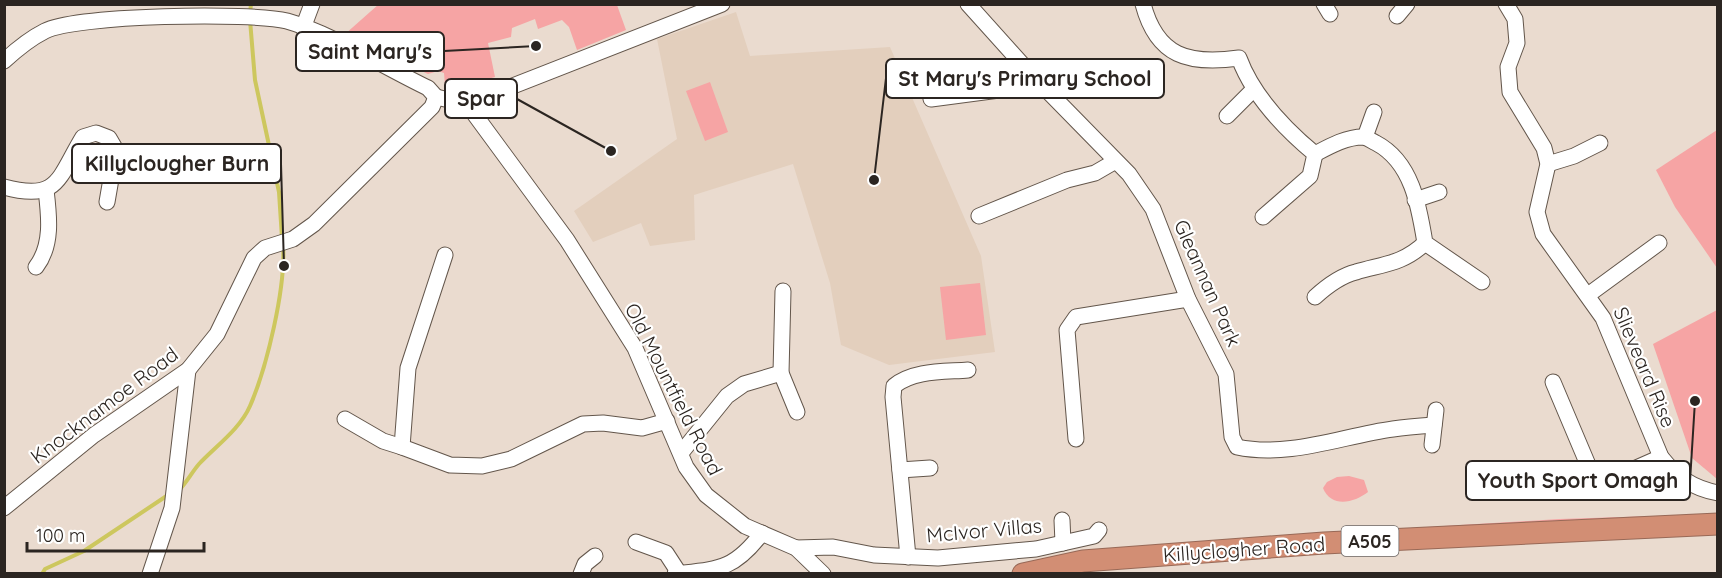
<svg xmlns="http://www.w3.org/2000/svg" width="1722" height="578" font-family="Quicksand,sans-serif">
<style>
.built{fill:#e3cfbd}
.green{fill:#f6a4a4}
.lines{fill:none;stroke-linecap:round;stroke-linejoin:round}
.stream{stroke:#cdc75e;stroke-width:4}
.minor-casing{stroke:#63564b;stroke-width:17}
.highway-casing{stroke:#986957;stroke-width:23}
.minor{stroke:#fff;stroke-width:15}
.highway{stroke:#d28e74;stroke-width:21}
.labels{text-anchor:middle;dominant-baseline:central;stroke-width:4.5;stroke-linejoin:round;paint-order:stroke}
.shield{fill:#fff;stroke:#6b6664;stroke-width:1.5}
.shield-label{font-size:18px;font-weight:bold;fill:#2b2521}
.street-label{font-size:20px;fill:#2b2521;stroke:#fff}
.leader{fill:none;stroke:#2b2521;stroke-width:2}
.callout-dot{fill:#2b2521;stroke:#fff;stroke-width:2}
.callout{fill:#fff;stroke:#2b2521;stroke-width:2}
.callout-label{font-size:21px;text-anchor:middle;font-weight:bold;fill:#2b2521}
</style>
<rect width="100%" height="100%" fill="#eadbcf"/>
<path class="built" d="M736 12 750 56 890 47 981 256 995 352 889 365 841 345 830 283 793 164 694 195 695 240 650 246 641 223 593 242 574 211 677 139 657 39Z"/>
<g class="green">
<path d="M379 4 617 5 626 30 577 50 569 27 562 20 538 29 535 19 512 28 511 37 488 43 495 77 461 87 445 85 444 73 438 71 428 74 344 35Z"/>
<path d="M710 82 728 132 705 141 686 91Z"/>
<path d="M1717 130V268L1675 207 1656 170Z"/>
<path d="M980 283 986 335 946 340 940 287Z"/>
<path d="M1717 310V479L1692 458 1653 344Z"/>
<path d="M1349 476 1364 480 1368 492C1354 503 1331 508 1323 488L1327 482 1337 477Z"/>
<path d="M1717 514 1329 533 1559 519Z"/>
</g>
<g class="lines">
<g class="stream">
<path d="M250 13 251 4"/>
<path d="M250 20 255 80 279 192 282 238"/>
<path d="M180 489C187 482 192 472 199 464 216 446 240 429 250 406 267 367 286 287 283 245"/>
<path d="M42 574 45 569 84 551 168 495"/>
</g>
<defs>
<g id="minor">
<path d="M968 4 1030 73 1129 174 1153 209 1188 299 1226 374 1232 437 1237 447C1289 458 1342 436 1393 429 1406 427 1420 426 1434 425"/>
<path d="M1143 4C1157 57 1189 65 1239 58 1253 96 1285 129 1315 154L1310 176 1263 217"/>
<path d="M1324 4 1330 14"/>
<path d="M1506 4 1515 19 1517 43 1508 67 1510 92 1544 148 1548 164 1537 212 1543 234 1603 318 1661 457C1677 477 1692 488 1718 493"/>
<path d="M1397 16 1407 4"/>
<path d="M303 28 312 4"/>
<path d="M4 61C16 50 31 38 45 31 76 15 251 12 287 21 330 33 386 68 428 88L436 97"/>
<path d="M436 97 467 104 567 240 635 348 686 467 706 495 745 526 796 548 823 574"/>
<path d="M931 99 999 90 1030 73"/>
<path d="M467 104 722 4"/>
<path d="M1227 116 1254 89"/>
<path d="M1365 137 1374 112"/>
<path d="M1315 154C1330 146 1346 137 1363 137 1368 138 1372 141 1376 143 1412 162 1419 206 1425 243L1482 282"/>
<path d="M1548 164 1574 156 1600 143"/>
<path d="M4 187C59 202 58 178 83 137L96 133 109 138 116 150 107 202"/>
<path d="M1415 200 1439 192"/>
<path d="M979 216 1067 180 1095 173 1114 162"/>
<path d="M445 255 408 368 402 447 450 465 482 466 511 459 583 424 603 423 642 428 667 421"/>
<path d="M36 267C53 245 49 215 46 190"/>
<path d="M783 291 781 373 797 412"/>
<path d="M1588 295 1659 243"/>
<path d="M1315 297C1327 286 1340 276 1356 272 1383 264 1403 264 1425 243"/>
<path d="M1553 382 1594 479 1602 483 1661 457"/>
<path d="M345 419 383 441 402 447"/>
<path d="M1076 439 1067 330 1076 317 1188 299"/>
<path d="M1432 445 1436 410"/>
<path d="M681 453 727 396 744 384 781 373"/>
<path d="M900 470 930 468"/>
<path d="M4 508 94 435 188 370 217 334 254 258 265 248 293 239 314 224 432 107 436 97"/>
<path d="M1062 520 1063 543"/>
<path d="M636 542 666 553 679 573"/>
<path d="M796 548 833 547 874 555 938 558 1036 549 1094 536 1099 530"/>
<path d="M908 557 893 397 894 386C914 370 944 372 968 370"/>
<path d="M150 574 172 508 188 370"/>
<path d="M581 574 585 564 595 556"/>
<path d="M675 574C719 569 734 570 762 533"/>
</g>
<path id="highway" d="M1023 574 1083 561 1324 543 1718 524"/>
</defs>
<use href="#minor" class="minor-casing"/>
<use href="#highway" class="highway-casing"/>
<use href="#minor" class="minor"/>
<use href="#highway" class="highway"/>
</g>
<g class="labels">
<rect class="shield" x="1341.5" y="526" width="57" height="30" rx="4.5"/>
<g class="shield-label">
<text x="1370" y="541">A505</text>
</g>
<g class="street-label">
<text transform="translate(1208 283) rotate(66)">Gleannan Park</text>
<text transform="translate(1645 367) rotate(67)">Slieveard Rise</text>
<text transform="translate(674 389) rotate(63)">Old Mountfield Road</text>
<text transform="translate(104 405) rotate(-37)">Knocknamoe Road</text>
<text transform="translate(984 530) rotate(-5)">McIvor Villas</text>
<text transform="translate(1244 549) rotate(-4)">Killyclogher Road</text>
</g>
</g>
<path class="leader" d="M536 46L444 51M874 180L886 78M611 151L517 99M284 266L281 164M1695 401L1690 481"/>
<g class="callout-dot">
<circle cx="536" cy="46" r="6"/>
<circle cx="874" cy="180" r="6"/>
<circle cx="611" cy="151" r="6"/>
<circle cx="284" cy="266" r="6"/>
<circle cx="1695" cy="401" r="6"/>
</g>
<g class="callout">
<rect x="296" y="32" width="148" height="39" rx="6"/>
<rect x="886" y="59" width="278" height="39" rx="6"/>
<rect x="445" y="79" width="72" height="39" rx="6"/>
<rect x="72" y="144" width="209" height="39" rx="6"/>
<rect x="1466" y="461" width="224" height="39" rx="6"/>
</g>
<g class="callout-label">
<text x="370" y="59">Saint Mary's</text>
<text x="1025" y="86">St Mary's Primary School</text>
<text x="481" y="106">Spar</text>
<text x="177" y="171">Killyclougher Burn</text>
<text x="1578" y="488">Youth Sport Omagh</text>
</g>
<rect width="1722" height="578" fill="none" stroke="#2b2521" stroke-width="12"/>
<path d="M27 542v9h177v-9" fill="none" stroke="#2b2521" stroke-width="3"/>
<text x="36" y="542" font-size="18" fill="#2b2521" stroke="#ffffff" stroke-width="4.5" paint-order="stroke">100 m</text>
</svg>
